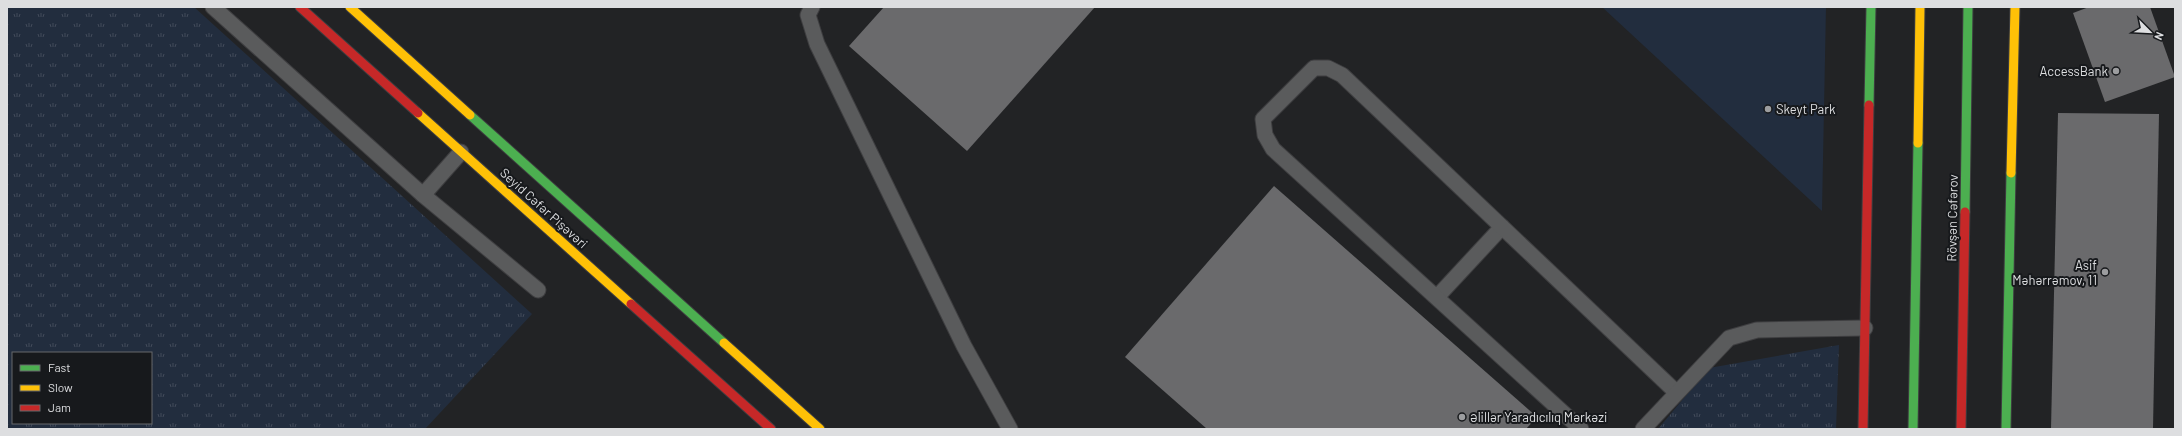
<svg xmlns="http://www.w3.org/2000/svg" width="2182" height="436" font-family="Barlow,sans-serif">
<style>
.grass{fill:url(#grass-tufts);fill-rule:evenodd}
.garden{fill:#222d3e}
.building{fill:#6a6a6c}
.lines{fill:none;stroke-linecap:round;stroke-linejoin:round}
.lane-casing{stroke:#3e3e40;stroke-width:17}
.fast-casing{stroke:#3e3e40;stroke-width:11}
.slow-casing{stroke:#3e3e40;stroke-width:11}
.jam-casing{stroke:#3e3e40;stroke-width:11}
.lane{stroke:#5a5b5c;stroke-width:15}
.fast{stroke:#4caf50;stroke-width:9}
.slow{stroke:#ffc107;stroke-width:9}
.jam{stroke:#c62828;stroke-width:9}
.poi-dot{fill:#9c9d9f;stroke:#17191c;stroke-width:1.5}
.labels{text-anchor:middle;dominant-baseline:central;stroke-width:4;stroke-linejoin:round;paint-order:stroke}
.poi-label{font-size:13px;fill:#dddee0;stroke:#17191c;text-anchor:end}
.street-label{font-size:13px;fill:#dddee0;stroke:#17191c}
</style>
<defs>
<pattern id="grass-tufts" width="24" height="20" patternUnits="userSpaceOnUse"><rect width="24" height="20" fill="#222d3e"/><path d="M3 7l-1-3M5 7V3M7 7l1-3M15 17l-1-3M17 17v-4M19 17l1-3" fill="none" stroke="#424b5a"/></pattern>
</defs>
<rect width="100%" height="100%" fill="#222325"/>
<g class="grass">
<path d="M7 7H194L532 314 425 429H7ZM13 353H151V423H13Z"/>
<path d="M1839 345 1836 429H1658L1709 368Z"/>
</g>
<path class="garden" d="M1602 7H1826L1822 211Z"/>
<g class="building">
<path d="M884 7H1095L967 151 849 46Z"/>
<path d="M2089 7H2150L2175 77 2105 102 2073 13Z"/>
<path d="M2058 113 2159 114 2153 429H2051Z"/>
<path d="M1274 186 1537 417 1526 429H1207L1125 357Z"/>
</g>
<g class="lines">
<defs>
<g id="lane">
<path d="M213 7 423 195 538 290"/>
<path d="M812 7 808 15 817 44 964 346 1010 429"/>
<path d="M423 195 461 152"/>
<path d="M1437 297 1502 227"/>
<path d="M1581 429 1273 149 1265 135 1263 119 1314 68H1328L1342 75 1676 392"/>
<path d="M1643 429 1729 338 1757 330 1865 328"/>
</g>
<g id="fast">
<path d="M1869 105 1871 7"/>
<path d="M470 115 724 343"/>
<path d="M1965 212 1968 7"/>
<path d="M1913 429 1918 143"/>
<path d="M2006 429 2011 173"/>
</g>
<g id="slow">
<path d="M350 7 470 115"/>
<path d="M418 113 631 304"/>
<path d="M1918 143 1920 7"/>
<path d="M2011 173 2015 7"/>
<path d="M724 343 820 429"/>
</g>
<g id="jam">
<path d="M300 7 418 113"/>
<path d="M631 304 771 429"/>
<path d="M1863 429 1869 105"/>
<path d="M1961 429 1965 212"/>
</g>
</defs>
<use href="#lane" class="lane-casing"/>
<use href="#fast" class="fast-casing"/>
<use href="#slow" class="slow-casing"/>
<use href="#jam" class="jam-casing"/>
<use href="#lane" class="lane"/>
<use href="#fast" class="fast"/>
<use href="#slow" class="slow"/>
<use href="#jam" class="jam"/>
</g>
<g class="poi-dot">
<circle cx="2116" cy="71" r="4"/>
<circle cx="1768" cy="109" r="4"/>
<circle cx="2105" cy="272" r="4"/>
<circle cx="1462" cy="417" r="4"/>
</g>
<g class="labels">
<g class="poi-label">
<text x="2108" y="71">AccessBank</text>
<text x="1776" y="109" text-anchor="start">Skeyt Park</text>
<text x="2097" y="265">Asif<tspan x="2097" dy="15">Məhərrəmov, 11</tspan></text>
<text x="1470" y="417" text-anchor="start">Əlillər Yaradıcılıq Mərkəzi</text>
</g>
<g class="street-label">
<text transform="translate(544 208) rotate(42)">Seyid Cəfər Pişəvəri</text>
<text transform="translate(1952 218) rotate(-89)">Rövşən Cəfərov</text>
</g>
</g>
<rect width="2182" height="436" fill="none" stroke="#dddee0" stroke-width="16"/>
<rect x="12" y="352" width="140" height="72" fill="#17191c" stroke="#66686a"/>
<rect x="20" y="365" width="20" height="6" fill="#4caf50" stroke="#66686a"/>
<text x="48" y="372" font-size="12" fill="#dddee0">Fast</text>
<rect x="20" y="385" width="20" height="6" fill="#ffc107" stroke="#66686a"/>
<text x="48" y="392" font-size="12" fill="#dddee0">Slow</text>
<rect x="20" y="405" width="20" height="6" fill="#c62828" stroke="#66686a"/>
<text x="48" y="412" font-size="12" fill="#dddee0">Jam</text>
<g transform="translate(2150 32) rotate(114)" stroke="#17191c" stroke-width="3" paint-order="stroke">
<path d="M0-3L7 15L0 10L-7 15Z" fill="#dddee0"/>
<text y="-6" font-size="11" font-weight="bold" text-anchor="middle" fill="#dddee0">N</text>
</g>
</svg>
